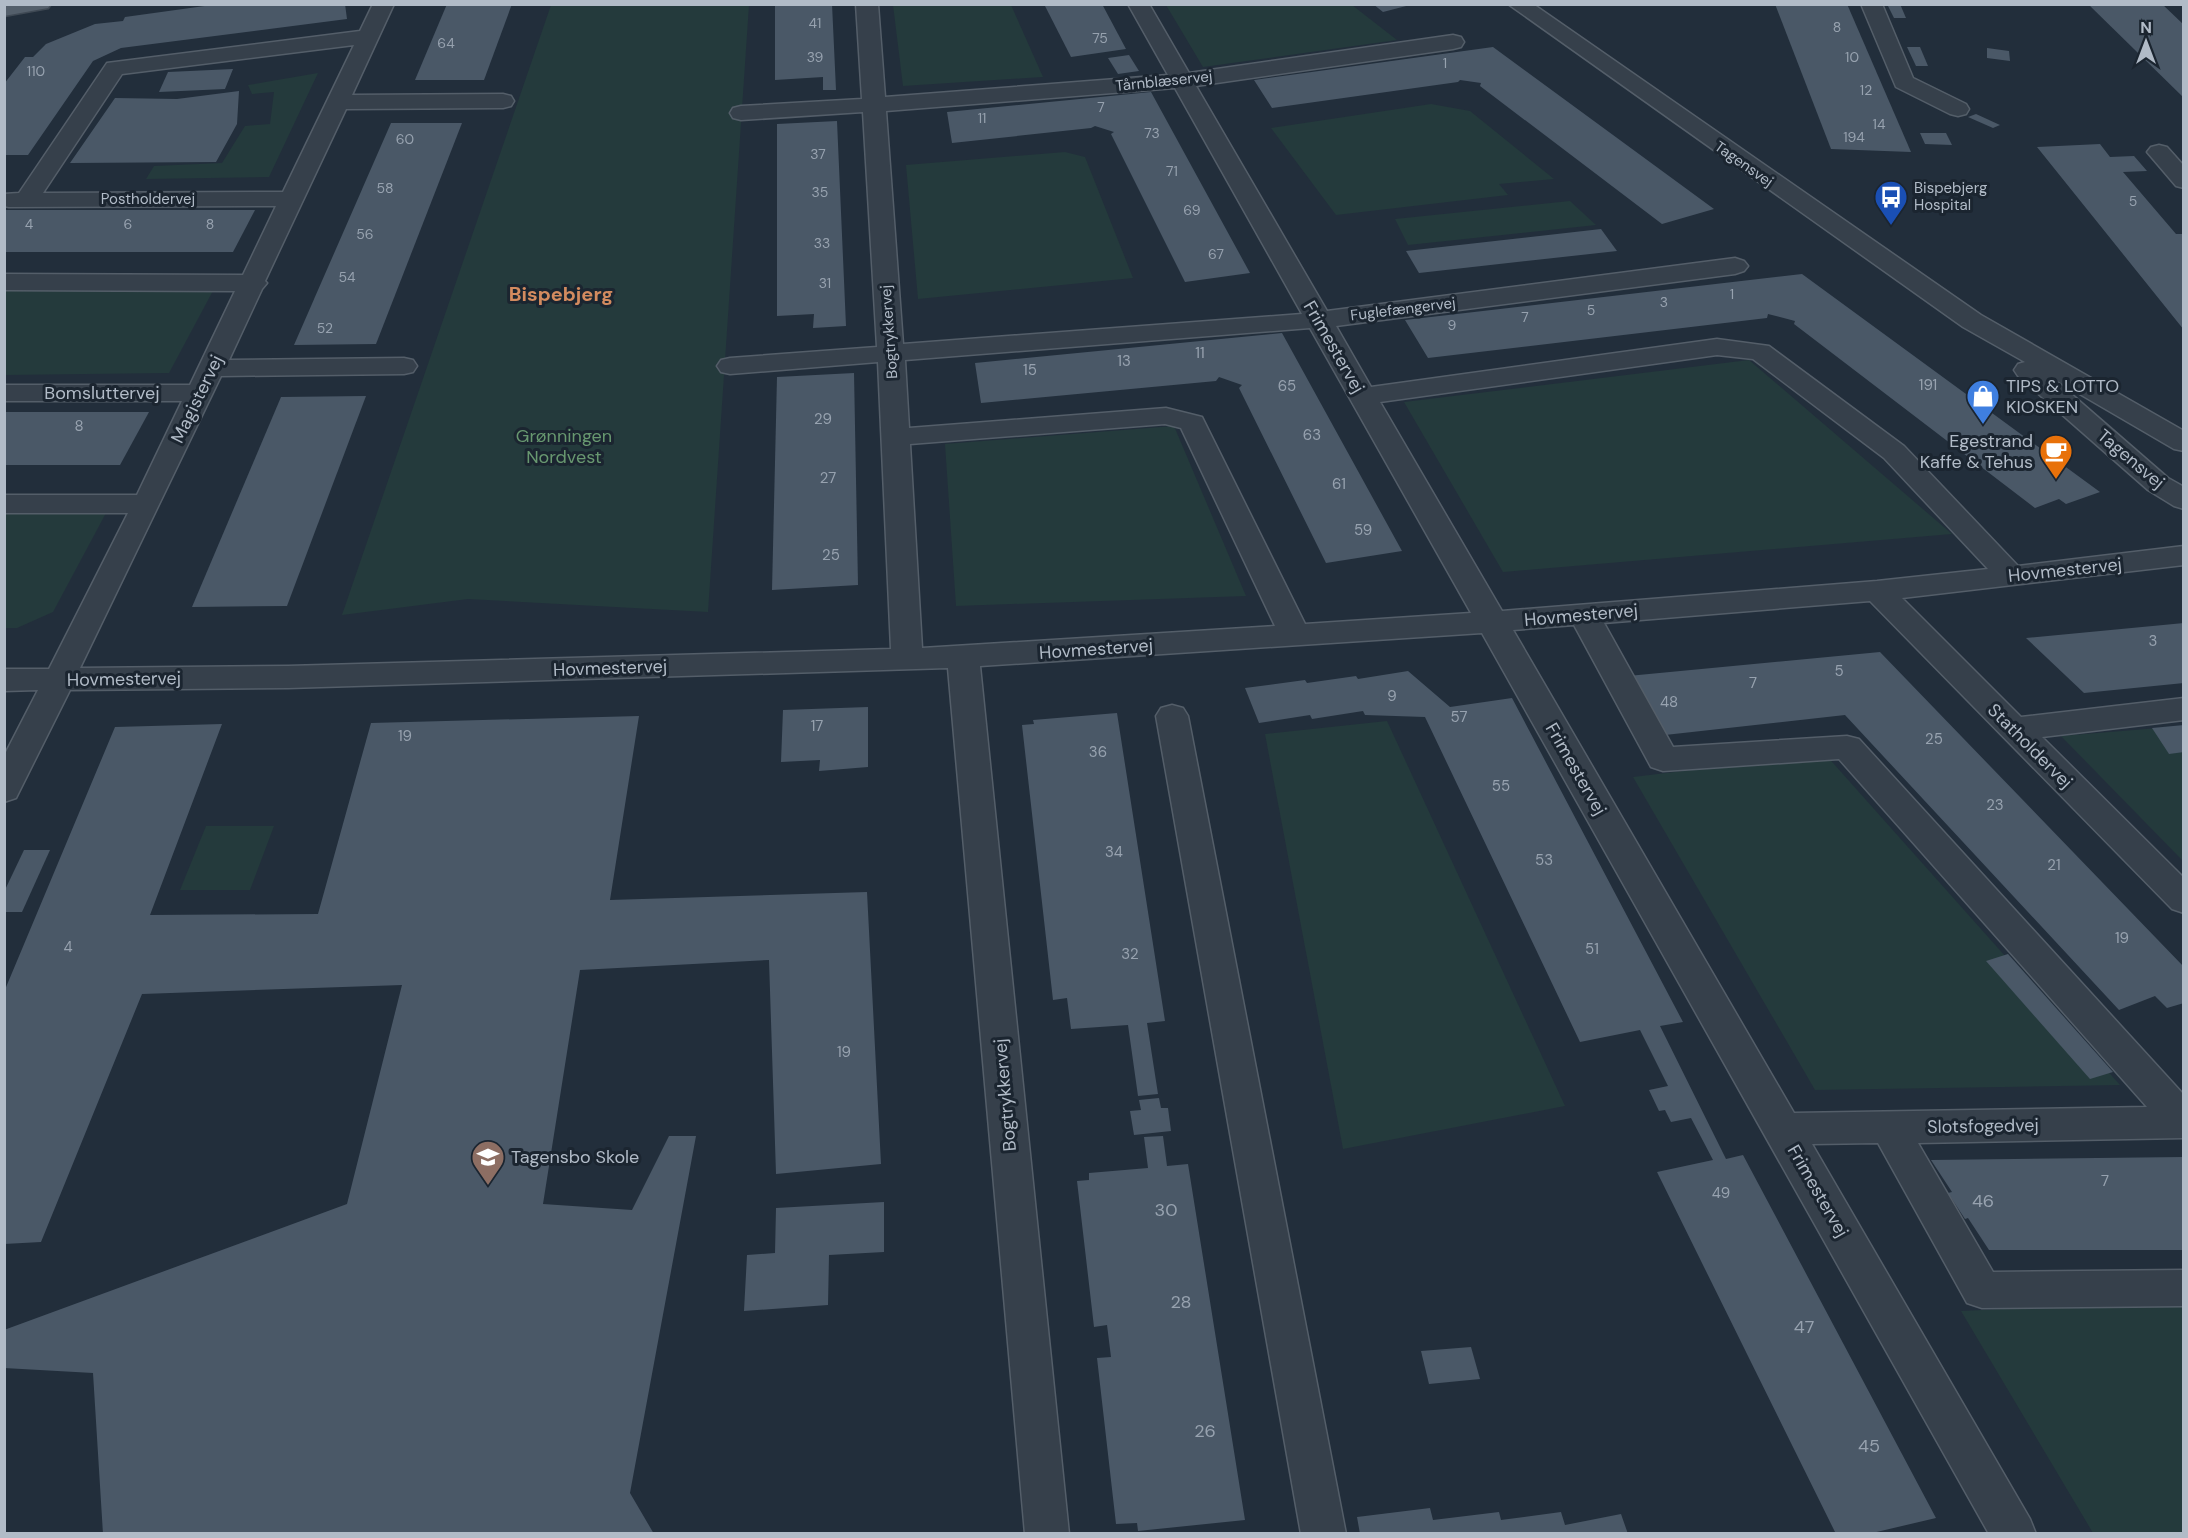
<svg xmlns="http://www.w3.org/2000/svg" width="2188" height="1538" font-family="'DM Sans',sans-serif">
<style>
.green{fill:#243a3c}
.building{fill:#4a5867}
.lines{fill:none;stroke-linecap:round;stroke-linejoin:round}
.minor-casing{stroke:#545e69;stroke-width:3}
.major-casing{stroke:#3f4954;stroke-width:3}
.minor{fill:#36404b;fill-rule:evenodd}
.major{fill:#545f6b;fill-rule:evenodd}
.labels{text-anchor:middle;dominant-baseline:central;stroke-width:6;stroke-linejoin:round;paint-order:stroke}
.far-number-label{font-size:14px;fill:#97a2af}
.far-street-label{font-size:15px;fill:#b1bbc7;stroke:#1b2530}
.far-poi-label{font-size:15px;fill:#b1bbc7;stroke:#1b2530;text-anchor:start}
.number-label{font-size:15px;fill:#97a2af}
.street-label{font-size:18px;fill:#b1bbc7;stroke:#1b2530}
.poi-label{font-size:18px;fill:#b1bbc7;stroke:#1b2530;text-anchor:start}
.park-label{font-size:18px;fill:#689870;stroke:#1b2530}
.near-number-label{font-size:18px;fill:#97a2af}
.far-district-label{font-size:20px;font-weight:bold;fill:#d38b5f;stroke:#1b2530}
</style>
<rect width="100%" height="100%" fill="#222e3b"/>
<g class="green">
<path d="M551 5H749L708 612 468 599 342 615Z"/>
<path d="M893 5H1011L1043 77 903 86Z"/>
<path d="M1166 5H1352L1397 40 1203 67Z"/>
<path d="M318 73 269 177 146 179 154 166 222 163 245 126 270 124 274 92 252 94 248 85Z"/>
<path d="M1431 104 1470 111 1554 179 1499 184 1508 195 1336 215 1271 128Z"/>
<path d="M1065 152 1085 157 1133 278 918 299 906 165Z"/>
<path d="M1570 201 1596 225 1408 245 1395 219Z"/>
<path d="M4 287H215L169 373 5 375Z"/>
<path d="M1749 360 1952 534 1503 572 1404 402Z"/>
<path d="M1174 426 1246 596 956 606 945 444Z"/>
<path d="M106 513 53 612 17 628H5V514Z"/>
<path d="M1387 721 1565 1106 1343 1149 1265 734Z"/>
<path d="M2183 726V861L2061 736Z"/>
<path d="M1825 754 2120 1085 1815 1090 1633 777Z"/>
<path d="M206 826H274L250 890H180Z"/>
<path d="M2183 1300V1533H2093L1961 1311Z"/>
</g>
<g class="building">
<path d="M219 4H345L347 19 121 48 93 61 28 155H4V84L25 57H33L46 44 95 24 123 21 125 17Z"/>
<path d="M447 4H512L484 80H415Z"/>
<path d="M775 4H832L836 90H823V77L775 80Z"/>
<path d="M1044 4H1102L1126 49 1071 57Z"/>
<path d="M1373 4H1410V5L1383 12Z"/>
<path d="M1775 4H1847L1911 152 1831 149Z"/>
<path d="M1887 4H1900L1906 18H1894Z"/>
<path d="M2088 4H2162L2184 25V98Z"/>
<path d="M1493 47 1714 209 1662 224 1480 86 1481 83 1460 80 1458 82 1272 108 1254 80Z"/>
<path d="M1907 47H1920L1928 66H1916Z"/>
<path d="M1987 48 2009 51 2010 61 1987 58Z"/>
<path d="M1129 55 1139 71 1118 74 1108 58Z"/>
<path d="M233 69 225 89 159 92 168 72Z"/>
<path d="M239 91 237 124 216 162 70 163 115 98 177 99Z"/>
<path d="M1151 92 1250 273 1185 282 1111 134 1114 132 1095 126 1091 128 952 143 947 112Z"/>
<path d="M1976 114 2000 125 1993 128 1968 117Z"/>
<path d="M837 121 846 326 813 328 814 314 777 316V124Z"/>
<path d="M391 123H462L376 344 294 345Z"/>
<path d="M1920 133H1946L1952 145 1925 144Z"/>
<path d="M2100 144 2110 157 2134 156 2147 171 2123 172 2176 234H2184V330L2037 147Z"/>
<path d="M4 210H255L233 252H4Z"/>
<path d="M1601 229 1617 251 1419 273 1406 251Z"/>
<path d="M1802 274 2100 492 2066 504 2059 499 2035 508 1794 324 1795 321 1768 314 1767 318 1428 358 1405 320Z"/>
<path d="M1282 333 1402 551 1326 563 1239 388 1242 385 1219 377 1216 381 981 403 975 363Z"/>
<path d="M854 373 858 585 772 590 777 377Z"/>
<path d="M366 396 287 606 192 607 281 397Z"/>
<path d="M4 412H149L120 465H4Z"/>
<path d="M2184 623V683L2084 693 2026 638Z"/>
<path d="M1880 652 2184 967V1003L2167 1008 2155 996 2119 1010 1845 715 1665 735 1628 676Z"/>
<path d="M1408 671 1450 707 1512 698 1683 1022 1660 1026 1726 1159 1743 1155 1936 1518 1868 1534H1836L1657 1172 1713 1160 1691 1118 1671 1122 1665 1110 1659 1111 1649 1090 1668 1086 1640 1030 1580 1042 1425 717 1365 715 1363 711 1312 719 1310 715 1259 723 1245 688 1305 680 1307 683 1356 676 1358 679Z"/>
<path d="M868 707V767L819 771 820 760 781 762 783 710Z"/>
<path d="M1117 713 1165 1021 1147 1023 1158 1094 1138 1096 1128 1025 1071 1029 1067 998 1053 1000 1022 725 1034 724 1033 720Z"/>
<path d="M639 716 610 900 867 892 881 1164 776 1174 769 960 580 970 543 1204 632 1210 669 1136H696L630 1493 654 1534H103L93 1373 4 1368V1330L347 1204 402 985 142 994 41 1242 4 1244V992L115 727 222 724 150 915 318 914 371 723Z"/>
<path d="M2184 725V752L2169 754 2152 728Z"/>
<path d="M24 850H50L22 912H4V892Z"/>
<path d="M2008 954 2113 1072 2090 1079 1986 961Z"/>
<path d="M1159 1098 1161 1108H1168L1171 1131 1134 1135 1130 1111 1141 1110 1139 1100Z"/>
<path d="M1163 1136 1167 1166 1188 1164 1245 1520 1138 1531 1137 1523 1116 1524 1097 1358 1111 1357 1107 1325 1094 1327 1077 1181 1089 1180V1173L1148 1168 1144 1137Z"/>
<path d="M2184 1157V1250H1989L1968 1218 1965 1219 1948 1193 1952 1192 1931 1160Z"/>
<path d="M884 1202V1252L829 1255 828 1305 744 1311 747 1255 775 1253 776 1208Z"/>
<path d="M1471 1347 1480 1379 1429 1384 1421 1351Z"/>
<path d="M1430 1508 1433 1520 1499 1512 1501 1520 1561 1512 1565 1525 1621 1514 1628 1534H1360L1357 1517Z"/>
</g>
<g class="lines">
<defs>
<g id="minor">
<path d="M373 4H394L352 95 503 94 511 96 514 101 511 106 503 108 346 109 265 281 267 283 262 289 229 360 404 358 413 360 417 366 413 372 404 374 221 376 80 668 288 666 891 649 878 362 730 374 721 372 717 366 721 360 730 358 877 347 863 112 741 120 733 118 730 113 733 108 741 106 862 99 856 4H878L885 97 1168 75 1128 4H1149L1189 73 1453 35 1461 37 1464 42 1461 47 1453 49 1196 86 1327 311 1735 258 1744 261 1748 266 1744 271 1735 274 1336 326 1371 387 1717 339 1769 346 1904 446 2018 566 2184 546V565L1902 598 2021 717 2184 698V720L2042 737 2184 878V913L2172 909 1870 601 1604 623 1673 747 1847 736 1859 739 2184 1095V1138L1918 1143 1993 1272 2184 1270V1306L1982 1308 1967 1303 1878 1143 1812 1144 2030 1519 2036 1534H1989L1482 633 980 666 1069 1534H1025L948 668 288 688 70 690 16 798 4 802V756L38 690 4 691V669H49L128 513H4V495H137L182 401H4V385H190L235 291 4 290V274L243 275 276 206 9 207 4 206V194L19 193 107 63 360 31ZM354 45 283 192 43 193 122 74ZM1175 88 1302 314 903 344 886 111ZM1310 328 1471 613 1305 624 1202 417 1166 408 909 428 905 360ZM1717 355 1753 359 1884 458 1988 569 1877 581 1502 611 1380 402ZM1165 424 1181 428 1275 626 922 648 910 444ZM1574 625 1651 767 1663 771 1839 759 2147 1107 1794 1113 1513 630Z"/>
<path d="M1508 4H1533L1981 315 2184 431V451L2174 449 2054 379 2168 478 2184 487V509L2174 506 2148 490 2018 376 2014 370 2018 364 2025 362 1963 327Z"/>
<path d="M1861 4H1882L1913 78 1966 104 1969 109 1966 114 1958 116 1950 114 1896 87Z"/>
<path d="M2159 145 2167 147 2184 166V188L2176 186 2147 152 2151 147Z"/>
<path d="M1172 705 1183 708 1188 716 1346 1534H1301L1156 716 1161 708Z"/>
</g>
<path id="major" d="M4 4H51L48 8 4 16Z"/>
</defs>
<use href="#minor" class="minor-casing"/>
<use href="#major" class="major-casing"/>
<use href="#minor" class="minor"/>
<use href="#major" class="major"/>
</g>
<defs>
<symbol id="bus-pin" viewBox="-11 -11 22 30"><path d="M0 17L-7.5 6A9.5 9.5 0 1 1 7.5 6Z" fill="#1a4fb4" stroke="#1b2530"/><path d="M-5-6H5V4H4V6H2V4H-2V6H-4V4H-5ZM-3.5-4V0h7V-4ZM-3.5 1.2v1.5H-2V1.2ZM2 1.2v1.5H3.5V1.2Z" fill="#fff"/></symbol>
<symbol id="shop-pin" viewBox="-11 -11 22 30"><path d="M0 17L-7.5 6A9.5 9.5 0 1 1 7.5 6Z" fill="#3f7fe0" stroke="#1b2530"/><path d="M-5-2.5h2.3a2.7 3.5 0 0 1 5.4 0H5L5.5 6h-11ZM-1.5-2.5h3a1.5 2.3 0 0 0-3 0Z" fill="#fff"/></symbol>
<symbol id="cafe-pin" viewBox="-11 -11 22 30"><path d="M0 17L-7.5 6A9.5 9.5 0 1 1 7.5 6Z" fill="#e8710a" stroke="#1b2530"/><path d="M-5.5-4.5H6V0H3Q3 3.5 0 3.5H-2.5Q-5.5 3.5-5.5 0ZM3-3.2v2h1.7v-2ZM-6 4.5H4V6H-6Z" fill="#fff"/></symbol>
<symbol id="school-pin" viewBox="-11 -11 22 30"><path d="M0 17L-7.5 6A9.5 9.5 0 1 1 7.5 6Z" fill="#8d6e63" stroke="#1b2530"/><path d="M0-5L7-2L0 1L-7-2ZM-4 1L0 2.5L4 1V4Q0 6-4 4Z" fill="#fff"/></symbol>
</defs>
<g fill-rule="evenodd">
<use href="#bus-pin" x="1872" y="178" width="38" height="52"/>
<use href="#shop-pin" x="1964" y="377" width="38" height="52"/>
<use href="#cafe-pin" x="2037" y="432" width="38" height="52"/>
<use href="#school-pin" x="469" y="1138" width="38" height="52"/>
</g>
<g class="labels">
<g class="far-number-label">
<text x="815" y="23">41</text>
<text x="1837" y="27">8</text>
<text x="1100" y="38">75</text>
<text x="446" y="43">64</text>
<text x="815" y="57">39</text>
<text x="1852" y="57">10</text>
<text x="1445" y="63">1</text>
<text x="36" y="71">110</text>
<text x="1866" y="90">12</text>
<text x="1101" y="107">7</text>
<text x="982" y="118">11</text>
<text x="1879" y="124">14</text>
<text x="1152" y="133">73</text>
<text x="1854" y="137">194</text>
<text x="405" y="139">60</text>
<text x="818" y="154">37</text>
<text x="1172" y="171">71</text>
<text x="385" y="188">58</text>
<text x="820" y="192">35</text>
<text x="2133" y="201">5</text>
<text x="1192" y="210">69</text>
<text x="29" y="224">4</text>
<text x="128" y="224">6</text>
<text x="210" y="224">8</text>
<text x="365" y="234">56</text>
<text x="822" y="243">33</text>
<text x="1216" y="254">67</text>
<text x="347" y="277">54</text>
<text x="825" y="283">31</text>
<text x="1732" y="294">1</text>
<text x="1664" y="302">3</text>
<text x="1591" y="310">5</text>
<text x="1525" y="317">7</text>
<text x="1452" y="325">9</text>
<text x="325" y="328">52</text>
</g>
<g class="far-street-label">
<text transform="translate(1164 81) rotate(-6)">Tårnblæservej</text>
<text transform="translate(1744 164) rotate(35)">Tagensvej</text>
<text x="148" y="199">Postholdervej</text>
<text transform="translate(1403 309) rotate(-7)">Fuglefængervej</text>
<text transform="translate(889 332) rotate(-94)">Bogtrykkervej</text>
</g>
<g class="far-poi-label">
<text x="1914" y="188">Bispebjerg<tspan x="1914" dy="17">Hospital</tspan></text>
</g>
<g class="number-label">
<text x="1200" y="353">11</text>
<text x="1124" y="361">13</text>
<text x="1030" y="370">15</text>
<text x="1928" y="385">191</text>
<text x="1287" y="386">65</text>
<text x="823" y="419">29</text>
<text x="79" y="426">8</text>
<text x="1312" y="435">63</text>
<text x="828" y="478">27</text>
<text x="1339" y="484">61</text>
<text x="1363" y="530">59</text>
<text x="831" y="555">25</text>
<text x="2153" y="641">3</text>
<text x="1839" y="671">5</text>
<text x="1753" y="683">7</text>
<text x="1392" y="696">9</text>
<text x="1669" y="702">48</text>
<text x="1459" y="717">57</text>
<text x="817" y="726">17</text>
<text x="405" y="736">19</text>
<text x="1934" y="739">25</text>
<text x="1098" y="752">36</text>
<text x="1501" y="786">55</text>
<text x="1995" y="805">23</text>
<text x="1114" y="852">34</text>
<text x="1544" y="860">53</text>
<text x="2054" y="865">21</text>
<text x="2122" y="938">19</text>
<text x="68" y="947">4</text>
<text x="1592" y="949">51</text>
<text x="1130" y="954">32</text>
<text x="844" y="1052">19</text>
<text x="2105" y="1181">7</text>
<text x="1721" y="1193">49</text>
</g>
<g class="street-label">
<text transform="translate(1334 347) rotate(60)">Frimestervej</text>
<text x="102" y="393">Bomsluttervej</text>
<text transform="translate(197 399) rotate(-64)">Magistervej</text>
<text transform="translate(2131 459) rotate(40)">Tagensvej</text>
<text transform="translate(2065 570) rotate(-6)">Hovmestervej</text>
<text transform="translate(1581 615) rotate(-5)">Hovmestervej</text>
<text transform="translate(1096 649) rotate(-4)">Hovmestervej</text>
<text transform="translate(610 668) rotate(-2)">Hovmestervej</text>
<text transform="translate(124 679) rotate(-1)">Hovmestervej</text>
<text transform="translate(2030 746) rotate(45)">Statholdervej</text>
<text transform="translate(1576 769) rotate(60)">Frimestervej</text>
<text transform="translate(1005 1095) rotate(-95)">Bogtrykkervej</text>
<text transform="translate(1983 1126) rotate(-1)">Slotsfogedvej</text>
<text transform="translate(1818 1191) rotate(60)">Frimestervej</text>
</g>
<g class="poi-label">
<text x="2006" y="386">TIPS &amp; LOTTO<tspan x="2006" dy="21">KIOSKEN</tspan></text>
<text x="2033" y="441" text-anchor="end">Egestrand<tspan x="2033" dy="21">Kaffe &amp; Tehus</tspan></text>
<text x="511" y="1157">Tagensbo Skole</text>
</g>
<g class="park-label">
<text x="564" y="436">Grønningen<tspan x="564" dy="21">Nordvest</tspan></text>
</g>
<g class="near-number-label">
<text x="1983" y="1201">46</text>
<text x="1166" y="1210">30</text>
<text x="1181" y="1302">28</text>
<text x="1804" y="1327">47</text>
<text x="1205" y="1431">26</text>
<text x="1869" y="1446">45</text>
</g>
<g class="far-district-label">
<text x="561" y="294">Bispebjerg</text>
</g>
</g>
<rect width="2188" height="1538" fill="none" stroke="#b1bbc7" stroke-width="12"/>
<g transform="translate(2146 42)" stroke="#1b2530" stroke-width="4.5" paint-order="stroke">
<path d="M0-4.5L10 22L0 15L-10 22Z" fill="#b1bbc7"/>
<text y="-9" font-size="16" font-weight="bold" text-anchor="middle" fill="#b1bbc7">N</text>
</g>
</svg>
